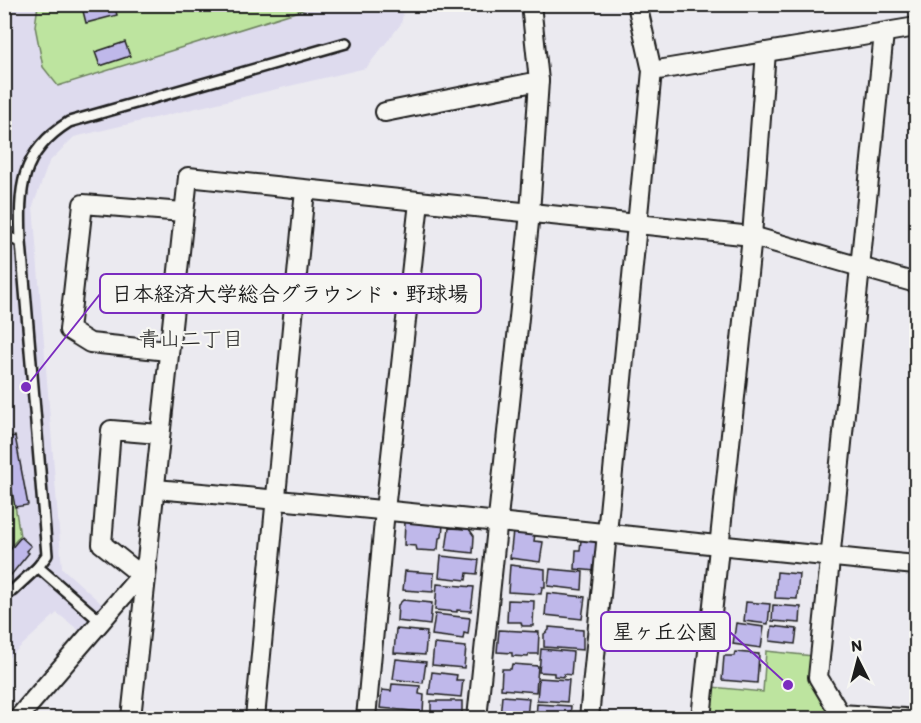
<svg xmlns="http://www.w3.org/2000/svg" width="921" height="723" font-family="Itim,'Klee One',sans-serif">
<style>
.built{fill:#dedbee}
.green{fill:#bde49f;stroke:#6c805e;stroke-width:1.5}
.building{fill:#bfb8ea;stroke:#1c1c1c;stroke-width:1.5}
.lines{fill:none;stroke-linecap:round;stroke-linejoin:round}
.service-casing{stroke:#1c1c1c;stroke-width:14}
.minor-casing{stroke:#1c1c1c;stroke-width:22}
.service{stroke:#f6f6f2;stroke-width:9}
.minor{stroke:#f6f6f2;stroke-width:18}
.labels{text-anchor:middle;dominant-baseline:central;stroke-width:4.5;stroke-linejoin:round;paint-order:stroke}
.neighbourhood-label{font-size:21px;fill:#1c1c1c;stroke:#f6f6f2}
.leader{fill:none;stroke:#7b2cbf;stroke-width:2}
.callout-dot{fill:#7b2cbf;stroke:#f6f6f2;stroke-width:2}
.callout{fill:#f6f6f2;stroke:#7b2cbf;stroke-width:2}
.callout-label{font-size:21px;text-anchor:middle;font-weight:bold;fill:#1c1c1c}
</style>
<rect width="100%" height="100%" fill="#ebeaf0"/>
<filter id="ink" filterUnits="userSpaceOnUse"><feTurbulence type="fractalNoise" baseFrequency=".0167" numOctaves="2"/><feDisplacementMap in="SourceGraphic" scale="12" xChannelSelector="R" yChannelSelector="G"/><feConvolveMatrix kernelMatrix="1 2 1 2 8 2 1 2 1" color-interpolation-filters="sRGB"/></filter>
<g filter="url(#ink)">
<path class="built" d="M5 5H405L401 24 366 68 74 137 49 162 33 206 62 568 104 606 81 632 57 613 5 661Z"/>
<g class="green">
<path d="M38 5H318L58 86 43 67 35 26Z"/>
<path d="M4 437 20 536 5 553H4Z"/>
<path d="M766 651 813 656 830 711 829 718H708L712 687 763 692Z"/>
</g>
<g class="building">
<path d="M92 4H114L117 15 86 23 82 7Z"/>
<path d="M125 42 130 56 100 66 95 52Z"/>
<path d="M15 436 28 505 15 507 4 449V438Z"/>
<path d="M405 522 443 524 442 537 439 538 438 549 435 551 417 550 416 546 404 545Z"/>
<path d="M449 528 469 529 474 536 473 553 446 550Z"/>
<path d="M513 531 535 534 534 541 543 542 540 562 510 558Z"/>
<path d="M21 537 31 546 26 551 29 553 11 575 4 570V557Z"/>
<path d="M581 540 596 541 595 571 575 569 576 550H580Z"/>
<path d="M441 556 479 560 477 574 467 573 466 580 439 577Z"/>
<path d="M510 565 545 569V587H542L541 594 508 592Z"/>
<path d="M550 569 583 572 582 590 548 586Z"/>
<path d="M405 571 434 573 433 592 403 590Z"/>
<path d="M777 572 799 574 797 599 775 598Z"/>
<path d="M437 584 474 587 471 611 457 610V612L435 610Z"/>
<path d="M547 593 585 597 582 619 545 615Z"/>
<path d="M403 600 432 603 430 625 397 621 398 605Z"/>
<path d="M508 600 534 601 533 626H522L521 622H507Z"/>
<path d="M746 602 770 604 768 624 744 621Z"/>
<path d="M773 605 801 607 800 623 772 621Z"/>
<path d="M435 614 470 618 468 634 464 633 463 639 432 635Z"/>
<path d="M736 623 764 627 761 648 733 644Z"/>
<path d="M772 626 797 629 795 644 770 641Z"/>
<path d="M549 627 583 630V650L544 647V634L549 630Z"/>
<path d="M396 629 427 632 425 655 394 653Z"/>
<path d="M499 630 539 632 538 654H529L528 657 512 656V653L497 652Z"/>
<path d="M434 644 466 647 464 668 432 665Z"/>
<path d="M541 649 573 652 571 675 564 674V677L554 676V673L539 672Z"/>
<path d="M735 652 759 654 757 683 722 680 724 656H734Z"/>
<path d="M396 659 426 662 423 683 393 679Z"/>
<path d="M512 664 538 666 536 692 501 689 502 669H511Z"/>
<path d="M432 672 457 675 456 680H463L461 697 429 694Z"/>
<path d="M539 678 569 680 567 702 537 700Z"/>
<path d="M392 684 420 686 419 694 424 695 423 712 380 708 382 690 391 691Z"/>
<path d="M502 696 529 698 527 718H500Z"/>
<rect x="431" y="701" width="31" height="17"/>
<path d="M537 704 571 706 570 718H536Z"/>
</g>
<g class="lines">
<defs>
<g id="service">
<path d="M4 236 21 242"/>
<path d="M4 594 12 591 38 567"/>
<path d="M101 622 38 567 47 555 21 242C19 190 19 153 69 122L346 43"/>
</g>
<g id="minor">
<path d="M652 71 916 27"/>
<path d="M385 112 539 81"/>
<path d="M168 351 90 343 69 330 83 204 183 212"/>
<path d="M155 489C410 510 663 541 916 565"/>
<path d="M141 575 102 544 111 430 159 434"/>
<path d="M840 714 904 718"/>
<path d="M18 718 141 575 147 560 188 177 752 236 916 283"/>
<path d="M131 718 147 568"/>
<path d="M255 718 305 190"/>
<path d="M366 718 385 510 419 202"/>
<path d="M477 718 530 213 539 81 531 4"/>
<path d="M589 718 652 71 637 4"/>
<path d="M701 718 752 236 766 52"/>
<path d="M840 718V714L818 677 884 33"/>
</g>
</defs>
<use href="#service" class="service-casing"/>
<use href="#minor" class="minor-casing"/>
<use href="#service" class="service"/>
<use href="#minor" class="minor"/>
</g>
</g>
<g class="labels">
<g class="neighbourhood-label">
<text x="191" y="338">青山二丁目</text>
</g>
</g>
<path class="leader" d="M26 387L100 294M788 685L730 632"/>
<g class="callout-dot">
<circle cx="26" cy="387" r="6"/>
<circle cx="788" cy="685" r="6"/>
</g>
<g class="callout">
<rect x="100" y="274" width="381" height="39" rx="6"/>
<rect x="601" y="612" width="129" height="39" rx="6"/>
</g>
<g class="callout-label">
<text x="290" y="301">日本経済大学総合グラウンド・野球場</text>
<text x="665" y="639">星ヶ丘公園</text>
</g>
<rect width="921" height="723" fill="none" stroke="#f6f6f2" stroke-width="24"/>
<rect x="12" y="12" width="897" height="699" fill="none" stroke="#1c1c1c" stroke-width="2" filter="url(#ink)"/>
<g transform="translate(858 660) rotate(354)" stroke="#f6f6f2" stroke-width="4.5" paint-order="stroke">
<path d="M0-4.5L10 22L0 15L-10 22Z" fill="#1c1c1c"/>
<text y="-9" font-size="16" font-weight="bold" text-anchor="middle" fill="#1c1c1c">N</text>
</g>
</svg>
